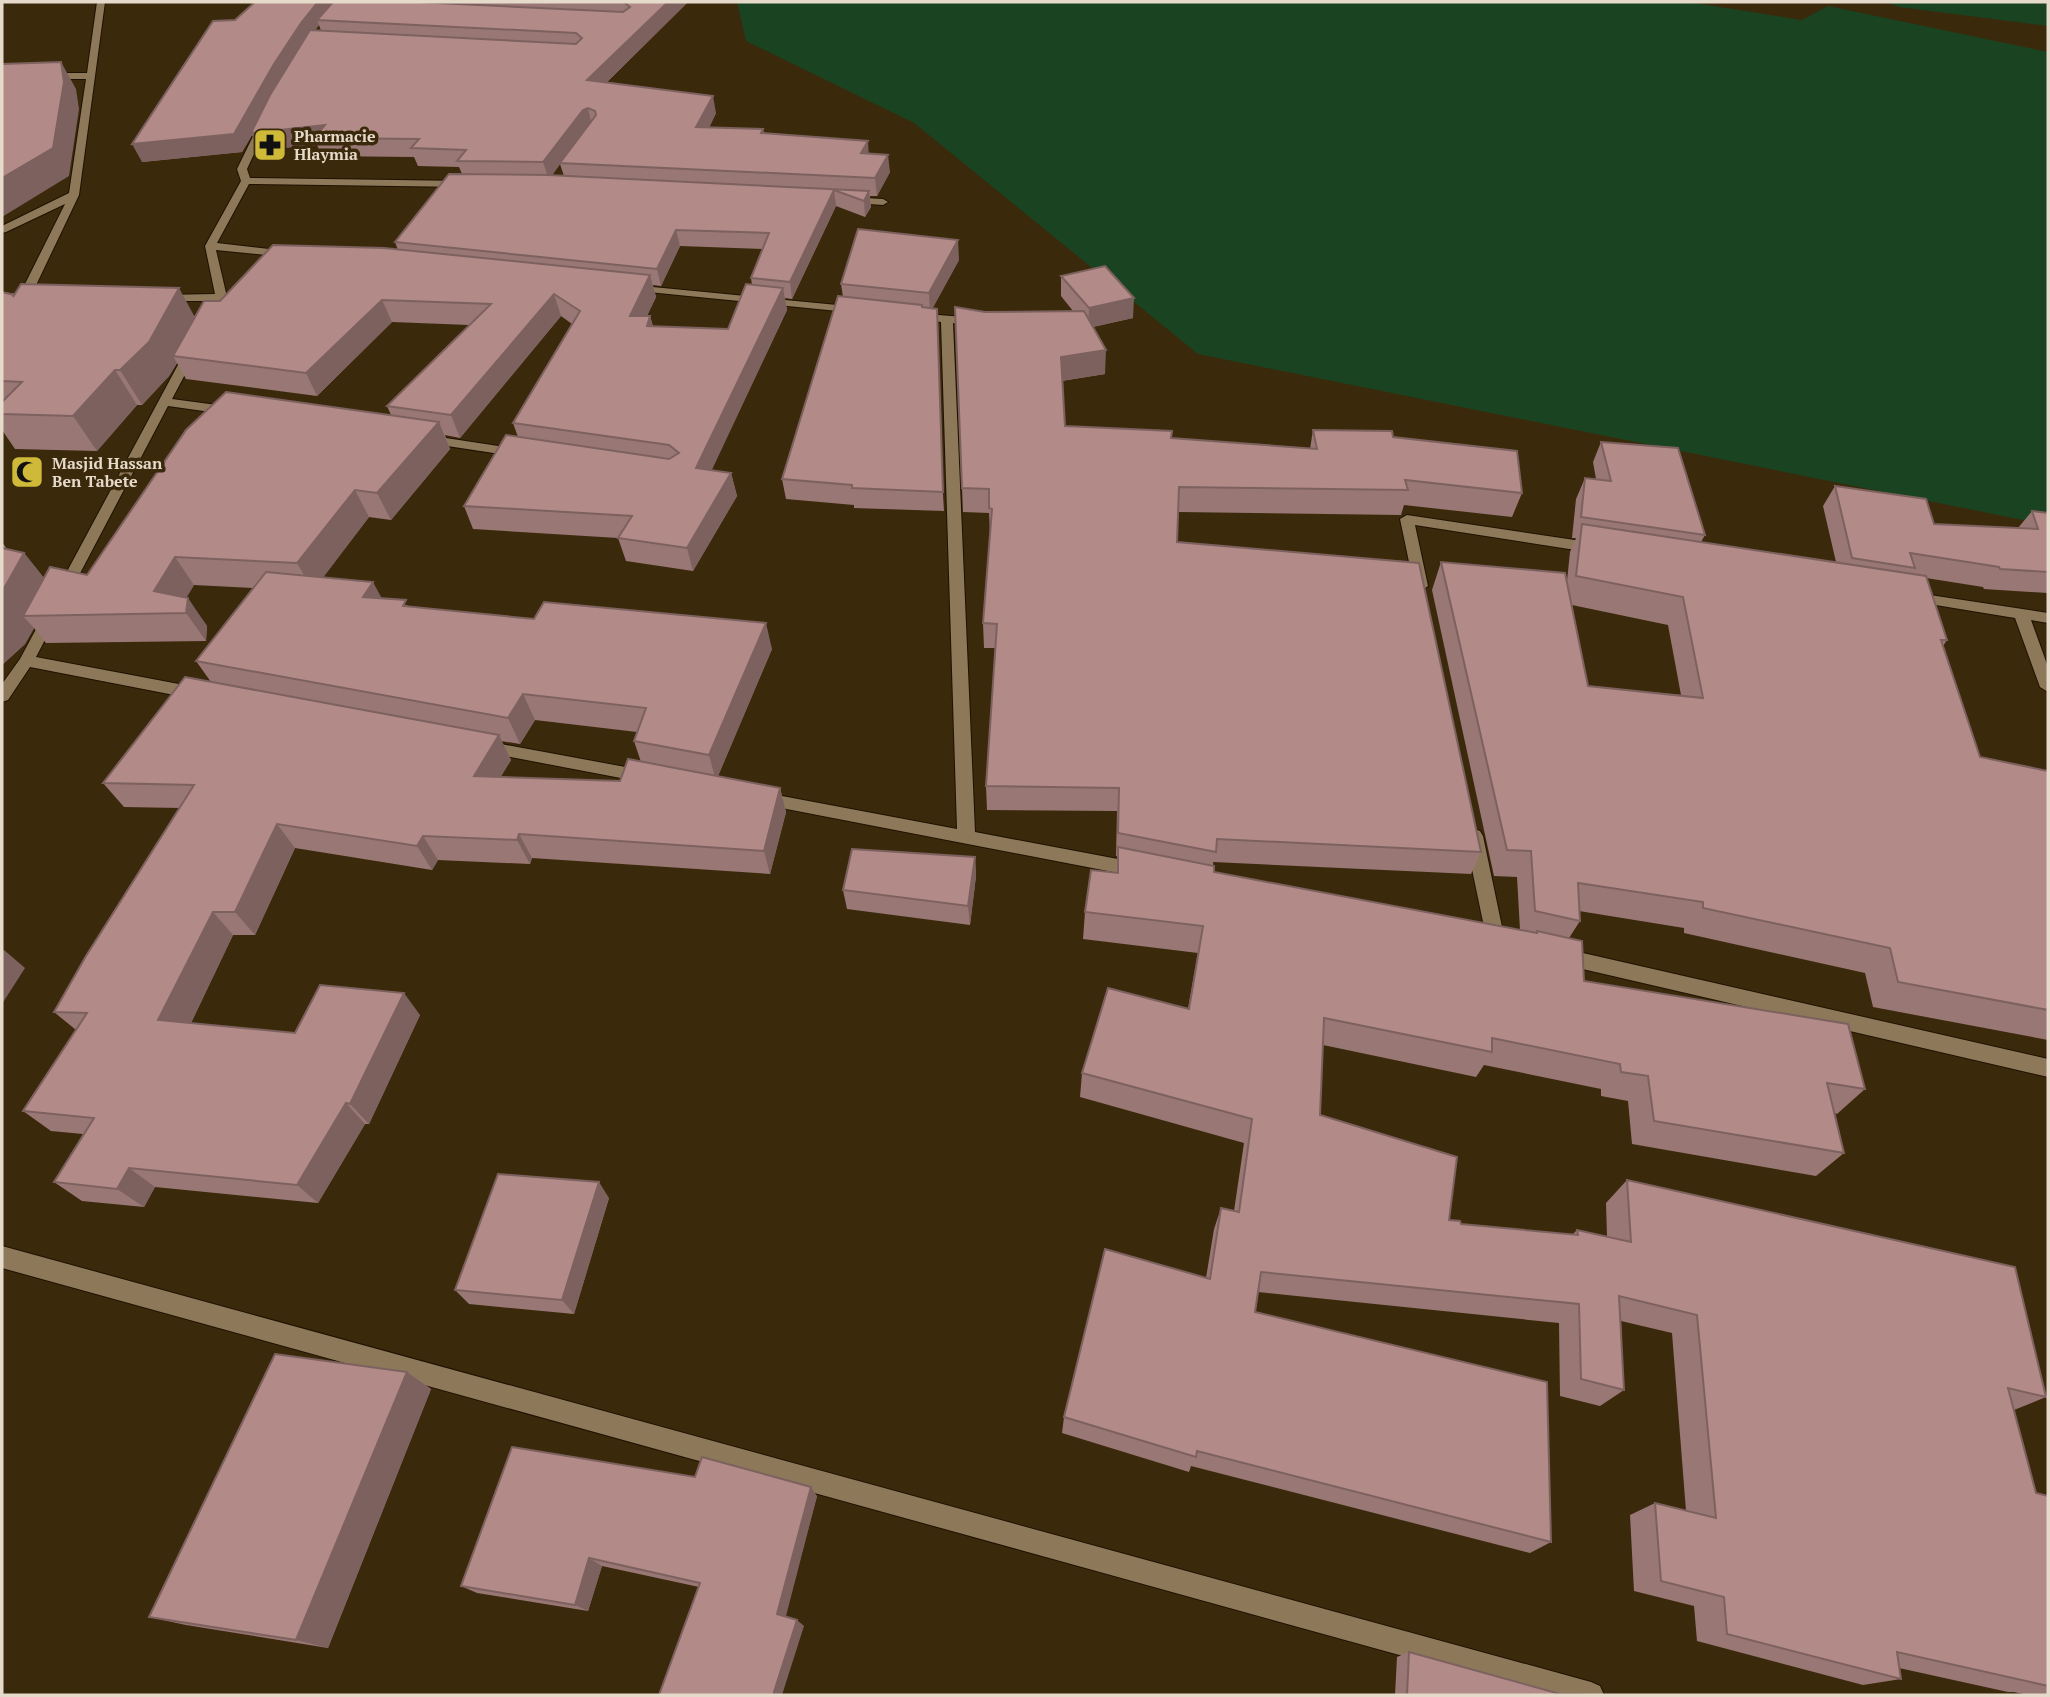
<svg xmlns="http://www.w3.org/2000/svg" width="2050" height="1697" font-family="'PT Serif',serif">
<style>
.green{fill:#1a4321}
.lines{fill:none;stroke-linecap:round;stroke-linejoin:round}
.street-casing{stroke:#1f1201;stroke-width:2}
.street{fill:#8d785a;fill-rule:evenodd}
.wall{fill:#997775;fill-rule:evenodd}
.shaded-wall{fill:#7d615f}
.building{fill:#b28a88;stroke:#7d615f;stroke-width:2}
.labels{text-anchor:middle;dominant-baseline:central;stroke-width:7;stroke-linejoin:round;paint-order:stroke}
.far-poi-label{font-size:16px;font-weight:bold;fill:#e6dbcb;stroke:#3b290c;text-anchor:start}
</style>
<rect width="100%" height="100%" fill="#3b290c"/>
<g class="green">
<path d="M737 2H1688L1802 20 1828 6 2048 52V525L1198 354 914 123 746 41Z"/>
<path d="M1885 2H2048V26L1899 7Z"/>
</g>
<g class="lines">
<defs>
<g id="street">
<path d="M97 2H105L79 195 28 302 2 321V312L17 300 65 204 6 232 2 233V226L69 193 86 79H2V73H87Z"/>
<path d="M262 118 270 120 247 169 250 178 465 181 470 184 465 187 249 184 217 243 287 251 292 254 287 257 216 250 227 297 211 324H203L201 322 213 301H161L155 298 161 295 215 294 205 246 241 181 237 169Z"/>
<path d="M846 197 883 199 888 202 883 205 842 202V198Z"/>
<path d="M632 285 858 307 864 310 858 313 628 290V286Z"/>
<path d="M914 313 976 318 982 322 976 326 953 323 975 832 1139 863 1145 865 1148 870 1145 875 1139 877 761 804 755 803 753 798 755 793 761 792 957 829 941 322 910 318 908 316Z"/>
<path d="M192 346 198 350 172 399 232 407 238 411 232 415 168 406 36 657 200 688 208 694 200 700 30 667 8 700 2 702V684L20 659 186 350Z"/>
<path d="M426 435 519 449 526 453 519 457 421 442V436Z"/>
<path d="M1407 515 1595 543 1602 548 1595 553 1415 525 1428 586 1421 591 1414 586 1400 519Z"/>
<path d="M1910 592 2048 613V623L2031 620 2048 667V692L2040 687 2015 618 1905 600 1903 597 1905 594Z"/>
<path d="M485 741 647 771 655 777 647 783 479 751 477 747 479 743Z"/>
<path d="M1474 829 1480 831 1483 836 1505 941 1503 946 1496 949 1489 946 1487 941 1465 836 1468 831Z"/>
<path d="M1561 948 2048 1059V1077L1561 964 1554 962 1552 956 1554 950Z"/>
<path d="M2 1246 1591 1682 1600 1686 1604 1695H1544L2 1268Z"/>
</g>
</defs>
<use href="#street" class="street-casing"/>
<use href="#street" class="street"/>
</g>
<g class="wall">
<path d="M255 2H688L606 83 716 113 709 128 763 129 764 133 869 153 890 172 877 196H870L871 207 865 217 836 206 792 299 785 298 787 310 711 470 731 473 737 496 693 571 626 561 618 538 473 529 464 506 518 437 513 423 572 324 561 316 460 438 445 435 450 449 391 520 369 517 323 577 382 598 409 606 772 649 718 776 780 788 786 812 770 874 532 858 530 864 438 860 432 870 295 848 255 935H233L191 1023 295 1033 420 1015 369 1124H365L318 1203 155 1187 144 1207 82 1201 54 1182 83 1134 51 1131 23 1111 76 1030 54 1012 180 808 124 807 103 783 211 682 196 661 253 588 194 585 186 598 207 626 206 641 46 643 34 628 25 644 2 665V542L7 549 24 553 44 578 87 575 391 415 387 406 469 325 392 322 317 396 186 379 177 363 169 376 142 405H137L97 451 15 449 2 430V292L195 316 220 301 398 250 395 242 462 174 459 167 418 166 414 157 322 156 317 145 259 150 252 135 242 152 142 162 235 20ZM319 25 321 31 315 30ZM560 164 564 176 552 175ZM680 246 763 249 751 278 752 285 728 329 653 326 650 316H647L656 297 653 285 661 286ZM535 720 637 732 634 741 641 762 620 781 500 777 511 760 501 741 520 744Z"/>
<path d="M959 260 932 309 944 511 854 508V505L786 499 782 479 843 297 841 284Z"/>
<path d="M1061 276 1133 318 1093 327 1105 374 1062 381 1065 426 1171 438 1310 449 1313 430 1393 437 1522 493 1512 517 1404 505 1401 515 1178 512 1177 542 1481 852 1471 874 1213 862 1214 872 1520 930 1517 877 1494 876 1432 590 1441 562 1567 581 1570 552 1576 538H1572L1576 499 1585 478 1596 479 1593 462 1601 442 1705 535 1701 542 1836 562 1823 506 1835 486 1934 524 2018 528 2032 511 2048 513V593L1984 589 1983 587 1926 578 1947 640 1943 646 1980 757 2048 771V1040L1873 1007 1865 973 1684 933V928L1579 911 1580 921 1569 938 1584 981 1865 1089 1837 1114 1835 1113 1844 1153 1816 1176 1632 1144 1628 1101 1601 1096V1089L1484 1065 1476 1077 1323 1045 1320 1115 1449 1220 1461 1224 1572 1235 1577 1230 1607 1237 1606 1203 1627 1180 2046 1397 2014 1410 2036 1493 2048 1496V1695H2028L2014 1692H2008L1899 1668 1901 1679 1863 1685 1697 1641 1694 1606 1634 1591 1630 1515 1655 1503 1686 1511 1672 1333 1621 1321 1624 1390 1600 1406 1560 1396 1559 1323 1258 1292 1255 1312 1551 1542 1530 1553 1191 1466 1189 1472 1062 1433 1064 1417 1206 1278 1214 1229 1221 1208 1234 1211 1244 1143 1080 1097 1082 1073 1188 1009 1198 953 1083 939 1085 912 1116 873 1117 856H1116L1117 811 987 810 986 786 996 648H984L983 623 990 533 989 513 963 512 955 307 985 312 1073 311 1061 296ZM1572 605 1668 625 1681 695 1588 686Z"/>
<path d="M975 857 976 876 970 925 847 909 843 890Z"/>
<path d="M609 1198 574 1314 469 1304 455 1290Z"/>
<path d="M407 1372 431 1389 328 1648 186 1625 149 1617Z"/>
<path d="M817 1496 785 1616 804 1626 699 1587 602 1566 588 1611 477 1593 461 1586Z"/>
<path d="M1409 1652 1560 1694 1588 1695H1395L1397 1657Z"/>
</g>
<g class="shaded-wall">
<path d="M318 2H337L317 20 319 25 308 40 325 125 314 138 317 145 259 150 252 135 242 152 142 162 132 144 274 64 301 23Z"/>
<path d="M668 2H688L592 97 587 80Z"/>
<path d="M61 62 76 89 79 109 69 176 2 217V178Z"/>
<path d="M713 96 716 113 700 145 696 127Z"/>
<path d="M588 108 592 126 560 163V164L549 180 543 162 583 110Z"/>
<path d="M868 141 869 158 861 153Z"/>
<path d="M888 155 890 172 877 196 875 178Z"/>
<path d="M834 190 836 206 792 299 790 282Z"/>
<path d="M869 191 871 207 865 217 864 201Z"/>
<path d="M676 230 680 246 661 286 657 269Z"/>
<path d="M958 240 959 260 930 313 929 293Z"/>
<path d="M650 275 656 297 636 338 630 316Z"/>
<path d="M179 288 198 323 173 356 177 363 169 376 142 405 120 370Z"/>
<path d="M783 288 787 310 702 491 696 468Z"/>
<path d="M554 294 561 316 460 438 451 415Z"/>
<path d="M1134 298 1133 318 1088 328 1089 308Z"/>
<path d="M382 300 392 322 317 396 306 373Z"/>
<path d="M650 316 656 338 647 326Z"/>
<path d="M1106 350 1105 374 1060 381 1061 357Z"/>
<path d="M115 370 137 405 97 451 73 416Z"/>
<path d="M439 422 450 449 391 520 377 493Z"/>
<path d="M731 473 737 496 693 571 687 548Z"/>
<path d="M355 490 369 517 313 591 297 563Z"/>
<path d="M24 553 54 591 23 616 34 628 25 644 2 665V592Z"/>
<path d="M175 557 194 585 177 613 154 591Z"/>
<path d="M373 582 387 608 363 597Z"/>
<path d="M188 598 207 626 206 641 186 613Z"/>
<path d="M766 623 772 649 716 781 709 755Z"/>
<path d="M523 694 535 720 520 744 508 718Z"/>
<path d="M499 735 511 760 487 800 474 776Z"/>
<path d="M780 788 786 812 770 874 764 851Z"/>
<path d="M277 824 295 848 255 935 235 912Z"/>
<path d="M519 834 532 858 530 864 517 840Z"/>
<path d="M423 836 438 860 432 870 417 846Z"/>
<path d="M975 857 976 876 970 925 968 906Z"/>
<path d="M213 912 233 935 182 1042 158 1020Z"/>
<path d="M4 950 25 968 2 1004V952Z"/>
<path d="M404 993 420 1015 369 1124 350 1104Z"/>
<path d="M346 1103 365 1124 318 1203 297 1185Z"/>
<path d="M129 1168 155 1187 144 1207 117 1189Z"/>
<path d="M599 1182 609 1198 574 1314 562 1300Z"/>
<path d="M407 1372 431 1389 328 1648 296 1640Z"/>
<path d="M811 1487 817 1496 785 1620 777 1614Z"/>
<path d="M589 1558 602 1566 588 1611 575 1605Z"/>
<path d="M797 1620 804 1626 782 1695H773Z"/>
</g>
<g class="building">
<path d="M255 2H318L301 23 274 64 234 134 132 144 213 21 235 20Z"/>
<path d="M333 2H417L623 12 630 7 624 2H668L587 80 713 96 696 127 763 129 761 133 868 141 861 153 888 155 875 178 560 163 596 115 595 111 588 108 583 110 543 162 457 161 466 150 411 148 419 139 314 138 325 125 251 133 270 95 310 30 576 44 582 38 576 33 317 20Z"/>
<path d="M61 62 64 82 53 148 2 178V64Z"/>
<path d="M449 174 548 175 869 191 864 201 834 190 790 282 751 278 769 233 676 230 657 269 395 242Z"/>
<path d="M858 229 958 240 929 293 841 284Z"/>
<path d="M273 245 384 248 650 275 630 316H650L647 326 728 329 746 284 783 288 696 468 731 473 687 548 618 538 632 516 464 506 506 435 669 459 679 453 669 445 513 423 580 311 554 294 451 415 387 406 491 304 382 300 306 373 173 356 204 301H220Z"/>
<path d="M1105 266 1134 298 1089 308 1061 276Z"/>
<path d="M21 284 179 288 149 342 120 370H115L73 416 2 414V402L22 382 2 381V292L14 295 13 297Z"/>
<path d="M838 296 922 305V307L937 309 943 492 852 488V485L782 479Z"/>
<path d="M955 307 985 312 1084 311 1106 350 1061 357 1065 426 1172 431 1171 438 1317 449 1313 430 1392 431 1393 437 1517 451 1522 493 1405 480 1408 490 1179 487 1177 542 1419 563 1481 852 1217 839 1216 852 1118 833 1119 788 986 786 997 624 983 623 992 509 989 508V489L962 488Z"/>
<path d="M226 392 439 422 377 493 355 490 297 563 175 557 154 591 188 598 186 613 23 616 50 567 87 575 186 430Z"/>
<path d="M1601 442 1678 448 1705 535 1581 517 1585 478 1611 481Z"/>
<path d="M1835 486 1926 499 1934 524 2038 529 2032 511 2048 513V572L2000 569 1999 567 1910 553 1915 568 1852 558Z"/>
<path d="M1582 524 1926 576 1947 640H1941L1980 757 2048 771V1010L1898 982 1890 948 1703 908V902L1578 883 1580 921 1535 911 1531 851 1507 850 1441 562 1565 573 1588 686 1703 698 1683 597 1576 576Z"/>
<path d="M2 548 24 553 2 592Z"/>
<path d="M266 572 373 582 363 597 406 600 403 606 534 619 544 602 766 623 709 755 634 741 646 708 523 694 508 718 196 661Z"/>
<path d="M185 677 499 735 474 776 620 781 628 759 780 788 764 851 519 834 517 840 423 836 417 846 277 824 235 912H213L158 1020 295 1033 320 985 404 993 350 1104 346 1103 297 1185 129 1168 117 1189 54 1182 94 1118 23 1111 87 1013 54 1012 86 956 194 785 103 783Z"/>
<path d="M1118 847 1214 866V872L1537 933V931L1582 941 1584 981 1848 1024 1865 1089 1827 1083 1844 1153 1654 1121 1648 1076 1621 1072 1620 1064 1492 1038V1052L1324 1018 1320 1115 1457 1157 1449 1220 1460 1221 1461 1224 1578 1235 1577 1230 1631 1242 1627 1180 2015 1267 2046 1397 2008 1388 2036 1493 2048 1496V1686L1897 1652 1901 1679 1727 1634 1724 1597 1661 1581 1655 1503 1716 1518 1697 1315 1619 1296 1624 1390 1581 1379 1579 1304 1261 1272 1255 1312 1547 1382 1551 1542 1197 1451 1196 1457 1064 1417 1105 1249 1210 1279 1221 1208 1239 1212 1252 1119 1082 1073 1108 988 1189 1009 1203 926 1085 912 1091 870 1118 873Z"/>
<path d="M852 849 975 857 968 906 843 890Z"/>
<path d="M498 1174 599 1182 562 1300 455 1290Z"/>
<path d="M275 1354 407 1372 296 1640 149 1617Z"/>
<path d="M512 1447 695 1477 702 1457 811 1487 777 1614 797 1620 773 1695H659L700 1583 589 1558 575 1605 461 1586Z"/>
<path d="M1409 1652 1560 1694H1580L1588 1695H1407Z"/>
</g>
<defs>
<symbol id="pharmacy-square" viewBox="-11 -11 22 22"><rect x="-9" y="-9" width="18" height="18" rx="4" fill="#ceb938" stroke="#3b290c"/><path d="M-2-6h4v4h4v4h-4v4h-4v-4h-4v-4h4Z" fill="#111"/></symbol>
<symbol id="mosque-square" viewBox="-11 -11 22 22"><rect x="-9" y="-9" width="18" height="18" rx="4" fill="#ceb938" stroke="#3b290c"/><path d="M3.5-4.9A6 6 0 1 0 3.5 4.9A5 5 0 1 1 3.5-4.9Z" fill="#111"/></symbol>
</defs>
<g fill-rule="evenodd">
<use href="#pharmacy-square" x="251" y="126" width="38" height="38"/>
<use href="#mosque-square" x="8" y="453" width="38" height="38"/>
</g>
<g class="labels">
<g class="far-poi-label">
<text x="294" y="136">Pharmacie<tspan x="294" dy="18">Hlaymia</tspan></text>
<text x="52" y="463">Masjid Hassan<tspan x="52" dy="18">Ben Tabete</tspan></text>
</g>
</g>
<rect width="2050" height="1697" fill="none" stroke="#e6dbcb" stroke-width="7"/>
</svg>
